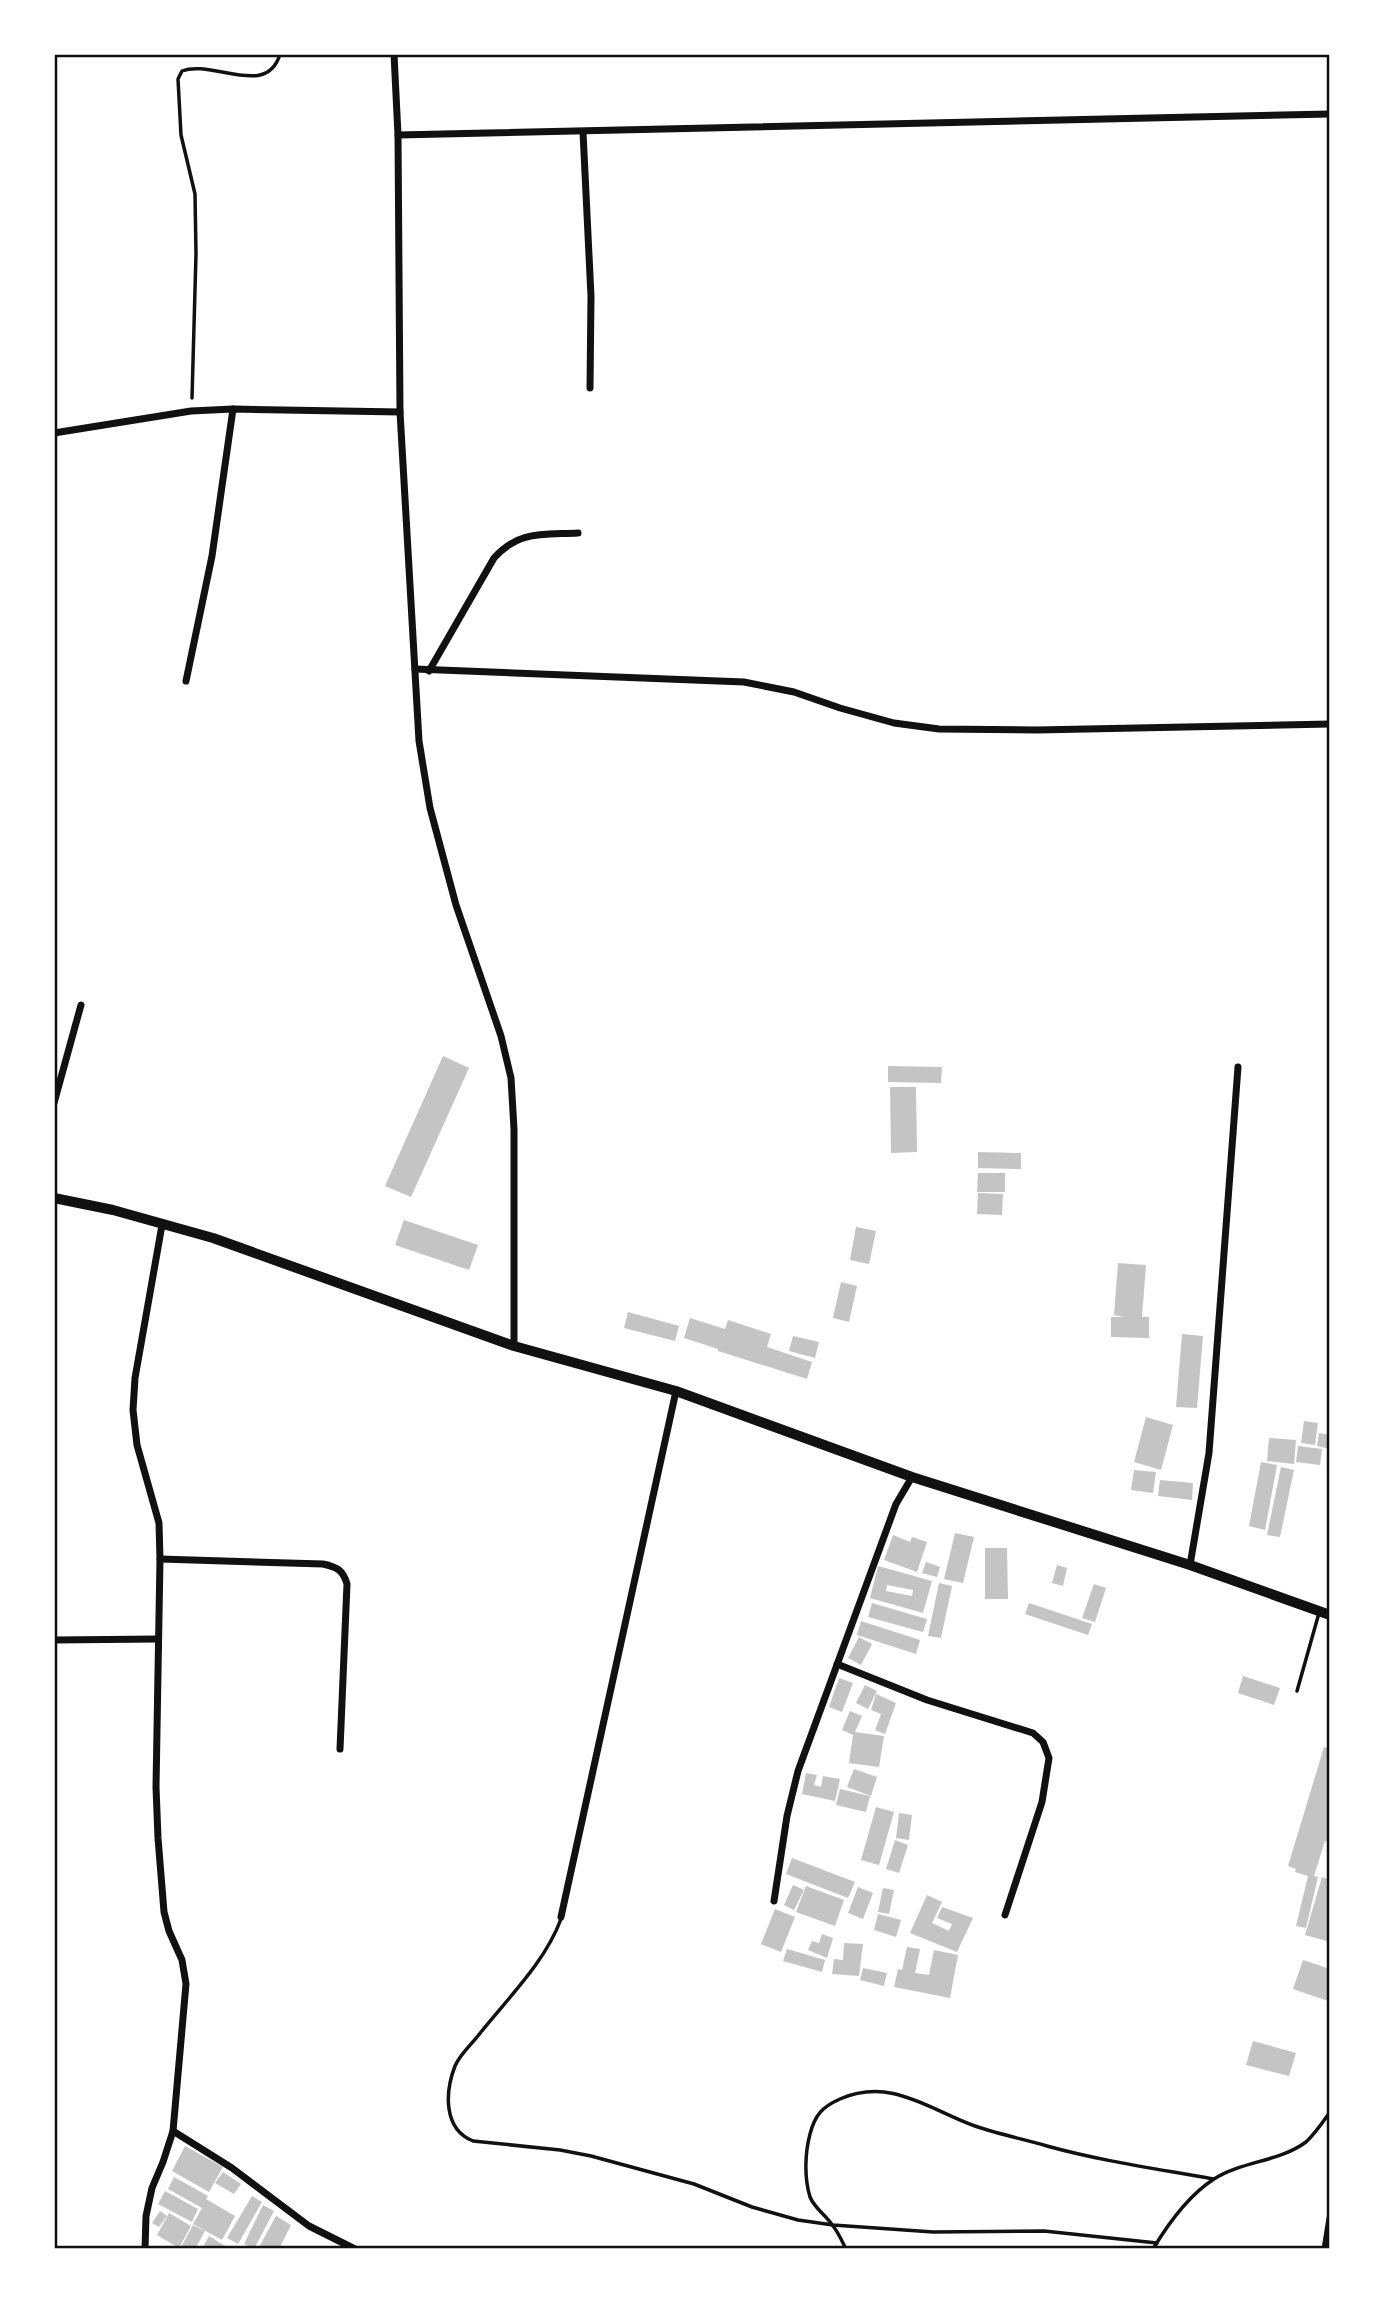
<svg xmlns="http://www.w3.org/2000/svg" width="1384" height="2303" font-family="'Source Sans 3',sans-serif">
<style>
.building{fill:#c4c4c4;fill-rule:evenodd}
.lines{fill:none;stroke-linecap:round;stroke-linejoin:round}
.path{stroke:#111;stroke-width:3.5}
.service{stroke:#111;stroke-width:3.5}
.minor{stroke:#111;stroke-width:7}
.tertiary{stroke:#111;stroke-width:10}
.neatline{fill:none;stroke:#111;stroke-width:2.5}
</style>
<rect width="100%" height="100%" fill="#fff"/>
<g class="building">
<path d="M443 1056 469 1068 411 1197 385 1186Z"/>
<path d="M888 1066 942 1067 941 1083 888 1082Z"/>
<path d="M890 1087H916L917 1152 891 1153Z"/>
<path d="M978 1152 1021 1153V1169L978 1168Z"/>
<path d="M978 1173H1005V1192H977Z"/>
<path d="M978 1193 1003 1194 1002 1215 977 1214Z"/>
<path d="M404 1220 478 1245 469 1270 395 1245Z"/>
<path d="M856 1227 876 1231 869 1264 850 1260Z"/>
<path d="M1118 1263 1146 1265 1142 1317H1149V1338L1111 1337V1317H1125L1114 1315Z"/>
<path d="M841 1282 857 1286 849 1322 833 1318Z"/>
<path d="M628 1312 679 1326 675 1341 624 1328Z"/>
<path d="M690 1318 725 1329 728 1320 771 1334 767 1347 812 1362 807 1379 718 1351V1349L684 1338Z"/>
<path d="M1182 1334 1203 1336 1197 1408 1176 1407Z"/>
<path d="M793 1336 819 1342 815 1358 789 1351Z"/>
<path d="M1146 1417 1173 1425 1161 1470 1134 1462Z"/>
<path d="M1304 1421 1318 1423 1315 1445 1301 1443Z"/>
<path d="M1319 1433 1330 1435V1449L1317 1446Z"/>
<path d="M1269 1438 1296 1440 1294 1464 1267 1461Z"/>
<path d="M1298 1446 1322 1449 1320 1465 1296 1462Z"/>
<path d="M1261 1462 1277 1465 1265 1530 1249 1526Z"/>
<path d="M1281 1467 1294 1470 1280 1537 1267 1535Z"/>
<path d="M1134 1470 1156 1472 1153 1493 1131 1490Z"/>
<path d="M1160 1480 1193 1483 1192 1500 1158 1496Z"/>
<path d="M955 1533 974 1537 963 1583 944 1579Z"/>
<path d="M893 1535 910 1542 912 1537 927 1542 917 1572 884 1560Z"/>
<path d="M985 1548H1007L1008 1599H985Z"/>
<path d="M926 1562 940 1567 937 1577 922 1573Z"/>
<path d="M1057 1565 1067 1568 1063 1586 1052 1583Z"/>
<path d="M878 1566 932 1581 923 1613 870 1598ZM887 1585 913 1590 912 1596 886 1591Z"/>
<path d="M939 1583 952 1586 941 1638 928 1636Z"/>
<path d="M1094 1584 1106 1588 1095 1622 1082 1618Z"/>
<path d="M872 1603 927 1619 923 1632 868 1617Z"/>
<path d="M1029 1603 1092 1624 1088 1635 1025 1614Z"/>
<path d="M861 1621 920 1640 916 1654 857 1635Z"/>
<path d="M859 1637 872 1644 861 1665 848 1658Z"/>
<path d="M1243 1676 1280 1688 1274 1705 1238 1693Z"/>
<path d="M839 1678 853 1683 842 1712 829 1707Z"/>
<path d="M865 1685 877 1691 868 1709 856 1703Z"/>
<path d="M876 1694 896 1703 885 1734 875 1730 881 1714 871 1710Z"/>
<path d="M850 1711 862 1716 855 1732 884 1736 879 1767 849 1763 853 1735 842 1730Z"/>
<path d="M1324 1747 1330 1749V1842L1325 1841 1314 1876 1318 1877 1306 1928 1296 1926 1308 1876 1295 1872 1296 1869 1288 1866Z"/>
<path d="M854 1769 877 1777 871 1796 847 1787Z"/>
<path d="M806 1773 817 1775 814 1785 821 1787 823 1776 840 1779 835 1801 802 1794Z"/>
<path d="M840 1789 870 1796 866 1812 836 1805Z"/>
<path d="M876 1807 894 1812 879 1865 861 1860Z"/>
<path d="M899 1813 912 1815 909 1840 896 1838Z"/>
<path d="M895 1840 908 1845 899 1873 886 1869Z"/>
<path d="M792 1858 855 1882 848 1898 786 1874Z"/>
<path d="M1322 1877 1330 1880V1942L1305 1935Z"/>
<path d="M793 1885 804 1890 794 1910 784 1905Z"/>
<path d="M806 1886 844 1900 835 1926 796 1912Z"/>
<path d="M858 1887 873 1893 863 1919 848 1913Z"/>
<path d="M883 1888 894 1890 889 1914 878 1912Z"/>
<path d="M927 1895 942 1902 932 1923 949 1931 952 1924 937 1918 942 1907 973 1918 957 1952 910 1933Z"/>
<path d="M775 1909 795 1917 781 1952 761 1944Z"/>
<path d="M878 1914 901 1920 896 1937 874 1930Z"/>
<path d="M822 1934 833 1938 827 1958 808 1950 812 1941 819 1943Z"/>
<path d="M844 1943 863 1944 859 1976 832 1974 834 1959 843 1960Z"/>
<path d="M907 1947 920 1949 915 1973 929 1975 934 1950 958 1955 950 1998 894 1987 898 1969 902 1970Z"/>
<path d="M787 1949 825 1960 822 1972 783 1961Z"/>
<path d="M1303 1960 1330 1969V1994L1328 2001 1293 1989Z"/>
<path d="M863 1968 887 1973 884 1986 860 1980Z"/>
<path d="M1253 2041 1296 2053 1289 2076 1246 2065Z"/>
<path d="M185 2146 223 2167 209 2192 172 2171Z"/>
<path d="M223 2172 241 2184 234 2194 215 2183Z"/>
<path d="M174 2177 208 2196 206 2199 235 2216 222 2240 193 2224 202 2208 168 2189Z"/>
<path d="M165 2191 198 2209 192 2222 158 2204Z"/>
<path d="M252 2196 262 2202 238 2244 227 2238Z"/>
<path d="M263 2205 274 2211 254 2249 244 2244Z"/>
<path d="M160 2211 167 2216 159 2227 152 2223Z"/>
<path d="M169 2213 191 2226 179 2248 157 2235Z"/>
<path d="M276 2216 291 2225 279 2249H258Z"/>
<path d="M193 2225 205 2231 195 2249H180Z"/>
<path d="M209 2236 230 2249H202Z"/>
</g>
<g class="lines">
<path class="path" d="M192 398 196 254 195 194 181 135 178 79 182 71C212 59 267 99 280 54"/>
<g class="service">
<path d="M1297 1691 1319 1613"/>
<path d="M561 1919C545 1962 509 1997 481 2032 473 2043 460 2054 455 2066 445 2092 443 2129 473 2141L560 2150 591 2156 694 2184 752 2207 798 2220 833 2225 933 2232 1044 2231 1157 2243"/>
<path d="M846 2249C842 2241 838 2232 833 2226 826 2215 815 2209 810 2197 804 2177 805 2153 810 2134 815 2115 822 2107 840 2099 891 2077 928 2109 975 2126 998 2134 1023 2139 1047 2146 1101 2161 1158 2169 1213 2179"/>
<path d="M1153 2249C1168 2224 1189 2195 1214 2179 1242 2161 1279 2162 1306 2142 1315 2134 1323 2122 1330 2112"/>
</g>
<g class="minor">
<path d="M394 54 398 135 400 412 419 741 430 808 456 905 501 1036 511 1078 514 1129V1346"/>
<path d="M583 132 591 296 590 388"/>
<path d="M398 135 1330 114"/>
<path d="M54 433 191 411 233 409 400 412"/>
<path d="M415 669 744 682 794 692 840 708 894 723 939 729 1037 730 1330 724"/>
<path d="M429 671 494 558C519 530 543 535 578 533"/>
<path d="M186 681 212 556 233 409"/>
<path d="M54 1103 81 1005"/>
<path d="M160 1559 323 1564C337 1567 343 1570 347 1584L340 1749"/>
<path d="M1190 1565 1209 1453 1238 1067"/>
<path d="M54 1640 158 1639"/>
<path d="M837 1664 927 1700 1033 1733 1043 1742 1049 1758 1042 1802 1005 1915"/>
<path d="M774 1901 787 1816 798 1771 896 1504 912 1477"/>
<path d="M561 1917 676 1391"/>
<path d="M173 2131 232 2168 309 2226 355 2249"/>
<path d="M145 2249 146 2216 152 2188 163 2162 173 2131 186 1984 182 1960 169 1931 164 1912 158 1838 156 1787 160 1559 159 1523 137 1445 133 1410 135 1378 162 1225"/>
<path d="M1325 2249 1330 2218"/>
</g>
<path class="tertiary" d="M54 1198 113 1210 213 1238 514 1346 676 1391 912 1477 1190 1565 1330 1615"/>
</g>
<rect width="1384" height="2303" fill="none" stroke="#ffffff" stroke-width="112"/>
<rect x="56" y="56" width="1272" height="2191" class="neatline"/>
</svg>
